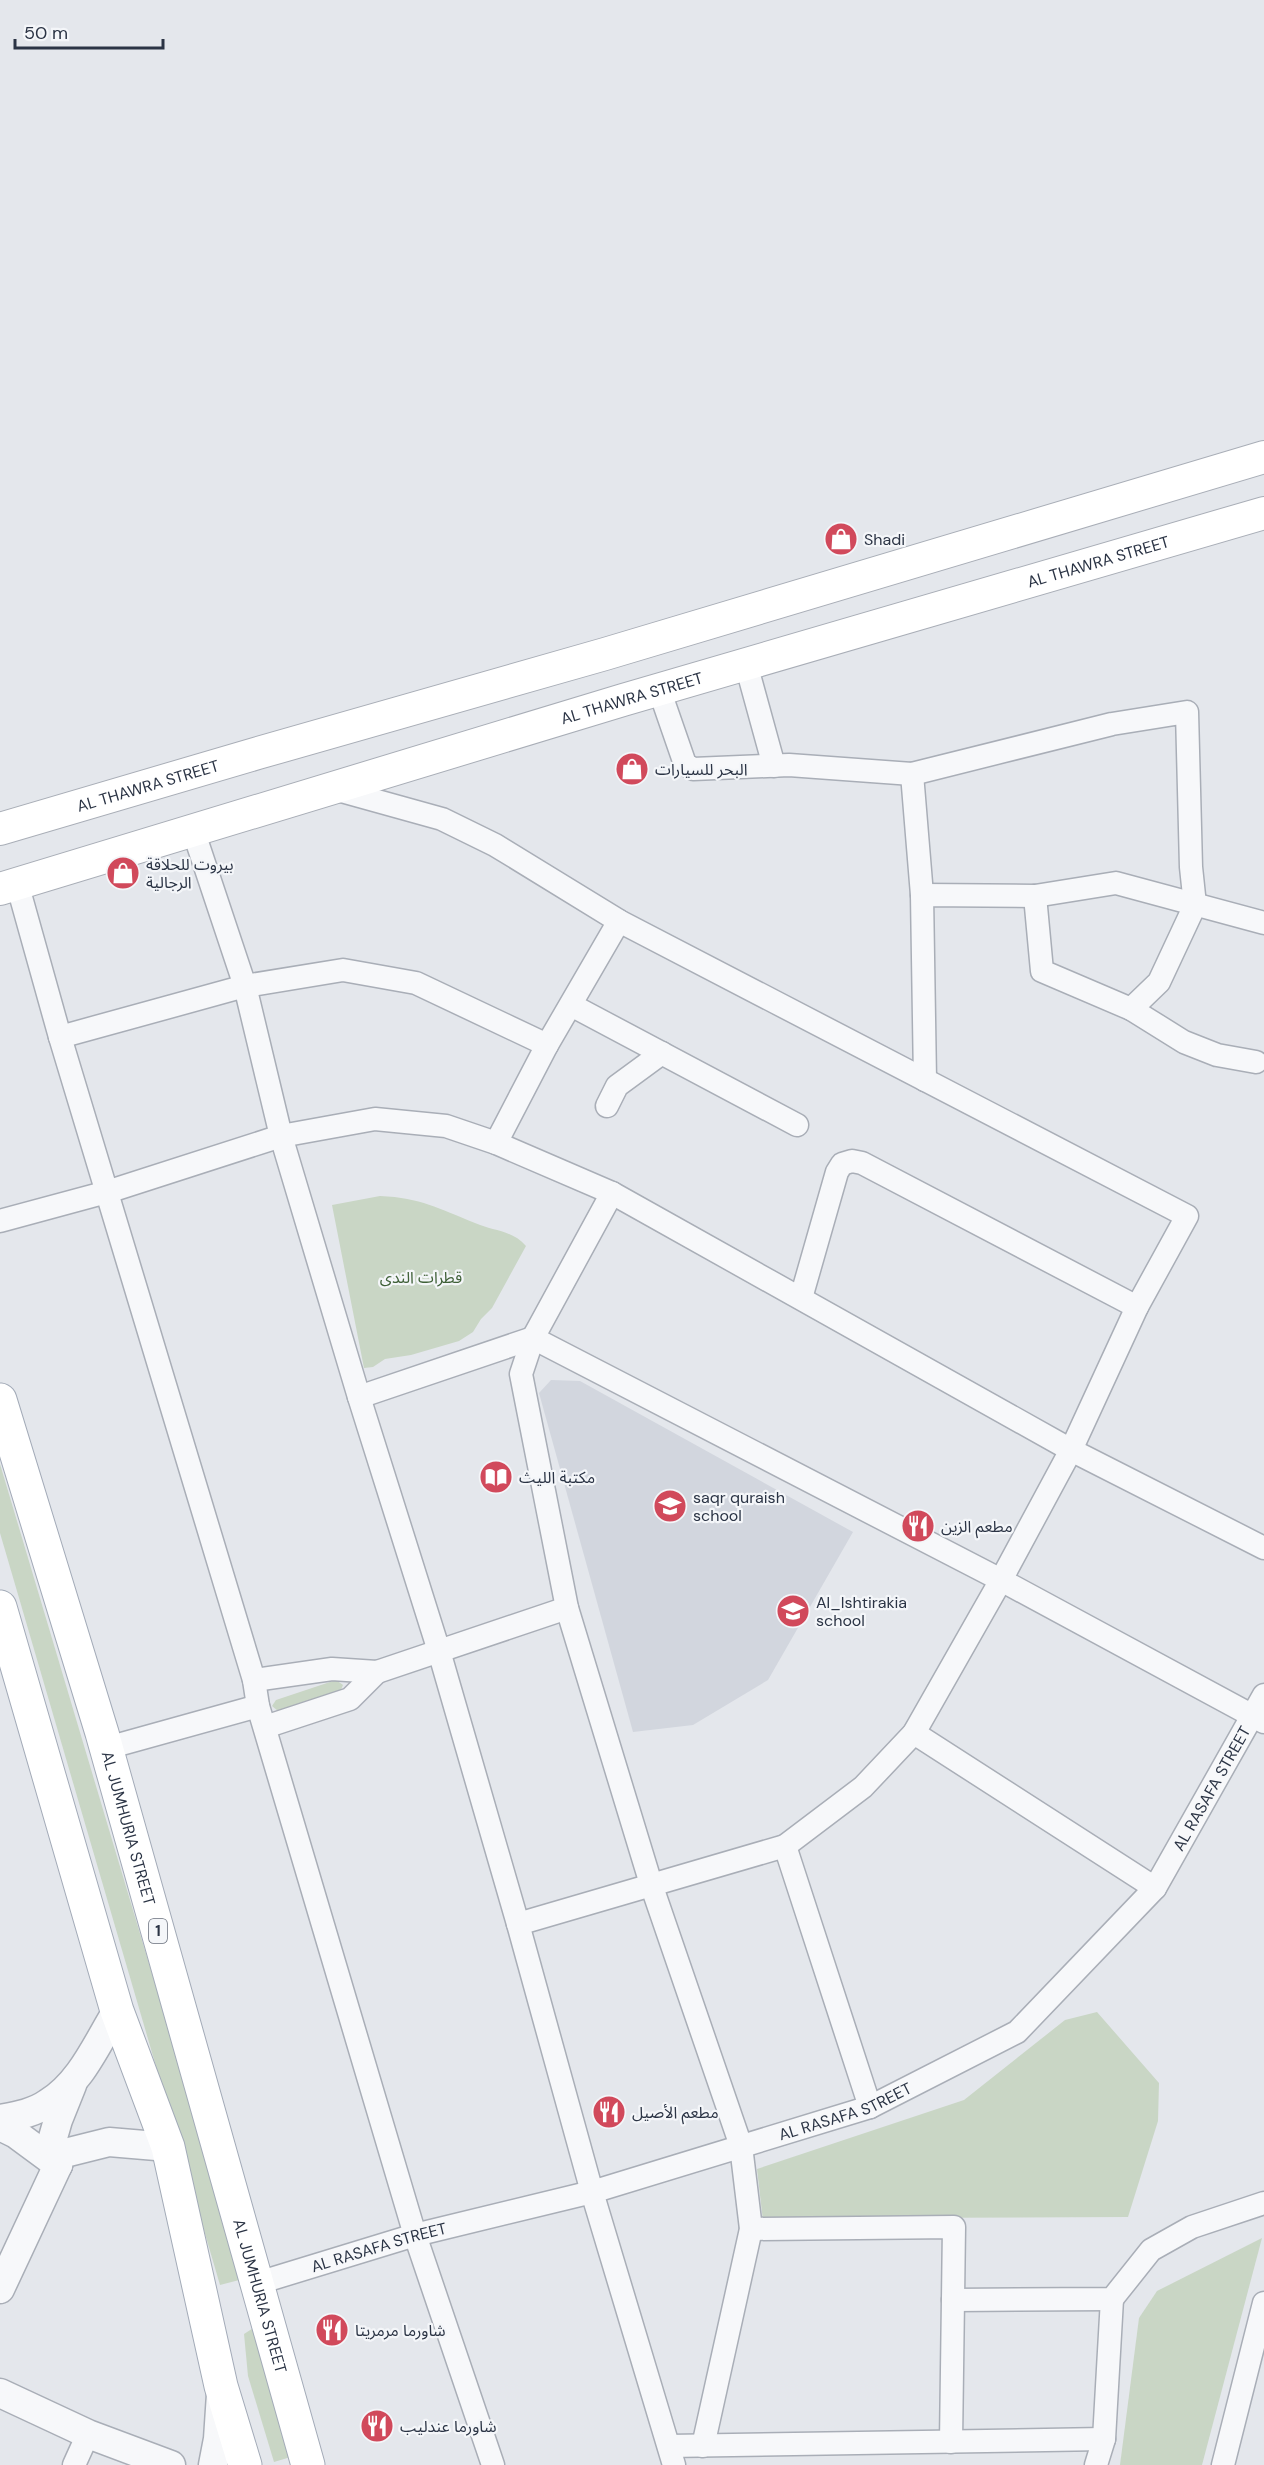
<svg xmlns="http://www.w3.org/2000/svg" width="1264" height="2465" font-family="'DM Sans','Noto Sans Arabic',sans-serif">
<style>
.built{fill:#d2d6de}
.green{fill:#c9d6c5}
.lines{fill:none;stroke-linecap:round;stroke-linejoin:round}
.minor-casing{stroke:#a9aeb7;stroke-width:25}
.tertiary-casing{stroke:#a9aeb7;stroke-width:31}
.secondary-casing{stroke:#a9aeb7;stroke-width:34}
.primary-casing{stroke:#a3abb8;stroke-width:35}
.minor{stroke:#f7f8fa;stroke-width:22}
.tertiary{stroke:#f7f8fa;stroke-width:28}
.secondary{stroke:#fff;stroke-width:32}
.primary{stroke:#fff;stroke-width:33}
.labels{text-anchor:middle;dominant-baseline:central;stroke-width:4.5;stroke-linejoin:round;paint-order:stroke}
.shield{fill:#f4f6f9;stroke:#676e7b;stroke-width:1.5}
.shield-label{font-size:15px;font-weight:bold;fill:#2b3445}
.poi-label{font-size:16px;fill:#2b3445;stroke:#f4f6f9;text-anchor:start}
.street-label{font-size:16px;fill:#2b3445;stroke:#f4f6f9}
.park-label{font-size:16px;fill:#3f6138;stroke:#f4f6f9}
</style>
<rect width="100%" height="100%" fill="#e4e7ec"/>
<path class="built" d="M551 1380 580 1381 853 1532 768 1680 693 1725 633 1732 539 1393Z"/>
<g class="green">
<path d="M380 1196C422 1198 437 1208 475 1223 493 1231 512 1230 526 1246L492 1308 481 1319 473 1332 459 1341 411 1355 385 1359 373 1367 364 1368 332 1205Z"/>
<path d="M0 1464 243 2279 220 2285 0 1533Z"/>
<path d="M336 1680 343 1685 340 1692 278 1711 272 1706 276 1700Z"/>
<path d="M1097 2012 1159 2083 1158 2121 1128 2217 885 2218 763 2221 757 2169 964 2100 1065 2020Z"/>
<path d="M1262 2238 1202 2465H1120L1139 2318 1157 2291Z"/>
<path d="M258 2325 294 2456 274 2462 248 2376 244 2334Z"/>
</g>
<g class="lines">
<defs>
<g id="minor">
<path d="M746 664 774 766"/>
<path d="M659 689 685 764 693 769 789 765 912 774"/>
<path d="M334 789 442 819 495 845 619 921 1187 1216 1137 1307 1071 1450 1001 1580 914 1733 863 1787 785 1846 518 1924"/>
<path d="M193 830 245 986 281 1136 359 1397 439 1651 518 1924 592 2192 674 2465"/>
<path d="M17 883 60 1037 254 1680 258 1706 415 2235 493 2465"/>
<path d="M922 895 912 774 1112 724 1187 712 1191 867 1195 905 1159 982 1131 1009 1042 971 1035 896"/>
<path d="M571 1005 797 1125"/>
<path d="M1131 1009 1184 1042 1217 1055 1256 1062"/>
<path d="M60 1037 245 986 343 970 416 983 547 1045"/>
<path d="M925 1080 922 895 1035 896 1116 883 1264 923"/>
<path d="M607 1106 617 1086 662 1053"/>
<path d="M496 1143 547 1045 619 921"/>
<path d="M612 1193 533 1338 521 1374 567 1608 651 1884 741 2146 751 2229 703 2446"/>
<path d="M0 1221 107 1192 281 1136 375 1119 446 1126 496 1143 612 1193 1071 1450 1264 1548"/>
<path d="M801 1298 837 1172 842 1164 852 1161 862 1163 1137 1307"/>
<path d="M359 1397 533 1338 1001 1580 1264 1722"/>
<path d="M254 1680 332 1669 377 1672 567 1608"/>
<path d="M265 1727 350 1699 377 1672"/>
<path d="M914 1733 1155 1888"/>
<path d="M107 1748 258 1706"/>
<path d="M785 1846 870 2107"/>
<path d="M751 2229 954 2227 951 2442"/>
<path id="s1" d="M258 2283 415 2235 592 2192 870 2107 1017 2032 1155 1888 1264 1695"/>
<path d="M953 2300 1112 2299 1151 2250 1192 2227 1264 2203"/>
<path d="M669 2446 1104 2439"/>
<path d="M74 2465 88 2434"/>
<path d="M1096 2465 1104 2439 1112 2299"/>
<path d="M1223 2465 1264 2303"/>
</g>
<g id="tertiary">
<path d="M0 2119C16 2116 34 2113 48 2103 81 2083 97 2043 117 2011"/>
<path d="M0 2126 16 2134 58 2165"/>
<path d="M58 2165 52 2141 58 2120 72 2085"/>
<path d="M0 2289 58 2165 61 2154 109 2142 168 2147"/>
<path d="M0 2393 88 2434 171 2465"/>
<path d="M213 2465 218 2439 221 2394"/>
</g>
<g id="secondary">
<path id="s2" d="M0 829 258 753 605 654 1264 457"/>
<path id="s3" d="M0 889 623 700 1264 513"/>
</g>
<g id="primary">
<path id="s4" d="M0 1400 102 1733 308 2465"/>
<path d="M0 1607 117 2011 168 2147 221 2386 245 2465"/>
</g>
</defs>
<use href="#minor" class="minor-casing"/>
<use href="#tertiary" class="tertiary-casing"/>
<use href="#secondary" class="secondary-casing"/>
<use href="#primary" class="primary-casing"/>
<use href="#minor" class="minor"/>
<use href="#tertiary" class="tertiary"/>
<use href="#secondary" class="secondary"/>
<use href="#primary" class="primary"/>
</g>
<defs>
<symbol id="shop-disc" viewBox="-11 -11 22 22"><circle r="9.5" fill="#d1495b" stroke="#f4f6f9"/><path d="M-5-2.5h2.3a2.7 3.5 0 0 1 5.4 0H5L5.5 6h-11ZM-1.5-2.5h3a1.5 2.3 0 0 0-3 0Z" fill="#fff"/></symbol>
<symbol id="library-disc" viewBox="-11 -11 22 22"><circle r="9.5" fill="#d1495b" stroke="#f4f6f9"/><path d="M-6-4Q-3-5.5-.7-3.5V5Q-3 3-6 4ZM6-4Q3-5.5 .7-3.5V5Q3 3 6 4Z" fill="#fff"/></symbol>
<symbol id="school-disc" viewBox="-11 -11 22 22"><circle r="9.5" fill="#d1495b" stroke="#f4f6f9"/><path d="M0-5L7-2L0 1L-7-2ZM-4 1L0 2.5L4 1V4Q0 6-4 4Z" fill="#fff"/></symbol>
<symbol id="restaurant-disc" viewBox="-11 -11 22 22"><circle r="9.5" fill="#d1495b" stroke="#f4f6f9"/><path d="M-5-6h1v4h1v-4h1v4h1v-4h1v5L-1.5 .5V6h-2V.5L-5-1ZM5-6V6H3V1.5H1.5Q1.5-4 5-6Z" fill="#fff"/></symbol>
</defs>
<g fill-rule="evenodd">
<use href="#shop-disc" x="822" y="520" width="38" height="38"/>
<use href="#shop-disc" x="613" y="750" width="38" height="38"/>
<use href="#shop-disc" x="104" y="854" width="38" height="38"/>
<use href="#library-disc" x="477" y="1458" width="38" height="38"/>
<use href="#school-disc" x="651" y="1487" width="38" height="38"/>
<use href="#restaurant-disc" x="899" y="1507" width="38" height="38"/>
<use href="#school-disc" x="774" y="1592" width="38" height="38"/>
<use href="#restaurant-disc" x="590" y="2093" width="38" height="38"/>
<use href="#restaurant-disc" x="313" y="2311" width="38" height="38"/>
<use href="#restaurant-disc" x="358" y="2407" width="38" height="38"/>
</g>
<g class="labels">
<rect class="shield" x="149" y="1919" width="18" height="24" rx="4.5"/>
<g class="shield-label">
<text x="158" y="1931">1</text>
</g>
<g class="poi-label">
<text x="864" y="539">Shadi</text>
<text x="655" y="769">البحر للسيارات</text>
<text x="146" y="864">بيروت للحلاقة<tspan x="146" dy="18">الرجالية</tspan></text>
<text x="519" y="1477">مكتبة الليث</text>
<text x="693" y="1497">saqr quraish<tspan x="693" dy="18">school</tspan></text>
<text x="941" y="1526">مطعم الزين</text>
<text x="816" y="1602">Al_Ishtirakia<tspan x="816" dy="18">school</tspan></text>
<text x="632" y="2112">مطعم الأصيل</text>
<text x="355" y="2330">شاورما مرمريتا</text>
<text x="400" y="2426">شاورما عندليب</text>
</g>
<g class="street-label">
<text stroke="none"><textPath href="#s3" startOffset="1146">AL THAWRA STREET</textPath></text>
<text stroke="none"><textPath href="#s3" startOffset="660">AL THAWRA STREET</textPath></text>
<text stroke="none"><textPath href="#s2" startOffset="154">AL THAWRA STREET</textPath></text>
<text stroke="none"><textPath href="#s1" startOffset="1116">AL RASAFA STREET</textPath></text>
<text stroke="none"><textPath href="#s4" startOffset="447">AL JUMHURIA STREET</textPath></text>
<text stroke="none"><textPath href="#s1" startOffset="612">AL RASAFA STREET</textPath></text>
<text stroke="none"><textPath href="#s1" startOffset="126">AL RASAFA STREET</textPath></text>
<text stroke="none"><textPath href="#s4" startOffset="933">AL JUMHURIA STREET</textPath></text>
</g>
<g class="park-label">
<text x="421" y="1277">قطرات الندى</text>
</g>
</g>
<path d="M15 39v9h148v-9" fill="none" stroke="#2b3445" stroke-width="3"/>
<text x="24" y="39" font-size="18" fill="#2b3445" stroke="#f4f6f9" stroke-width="4.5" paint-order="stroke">50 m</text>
</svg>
